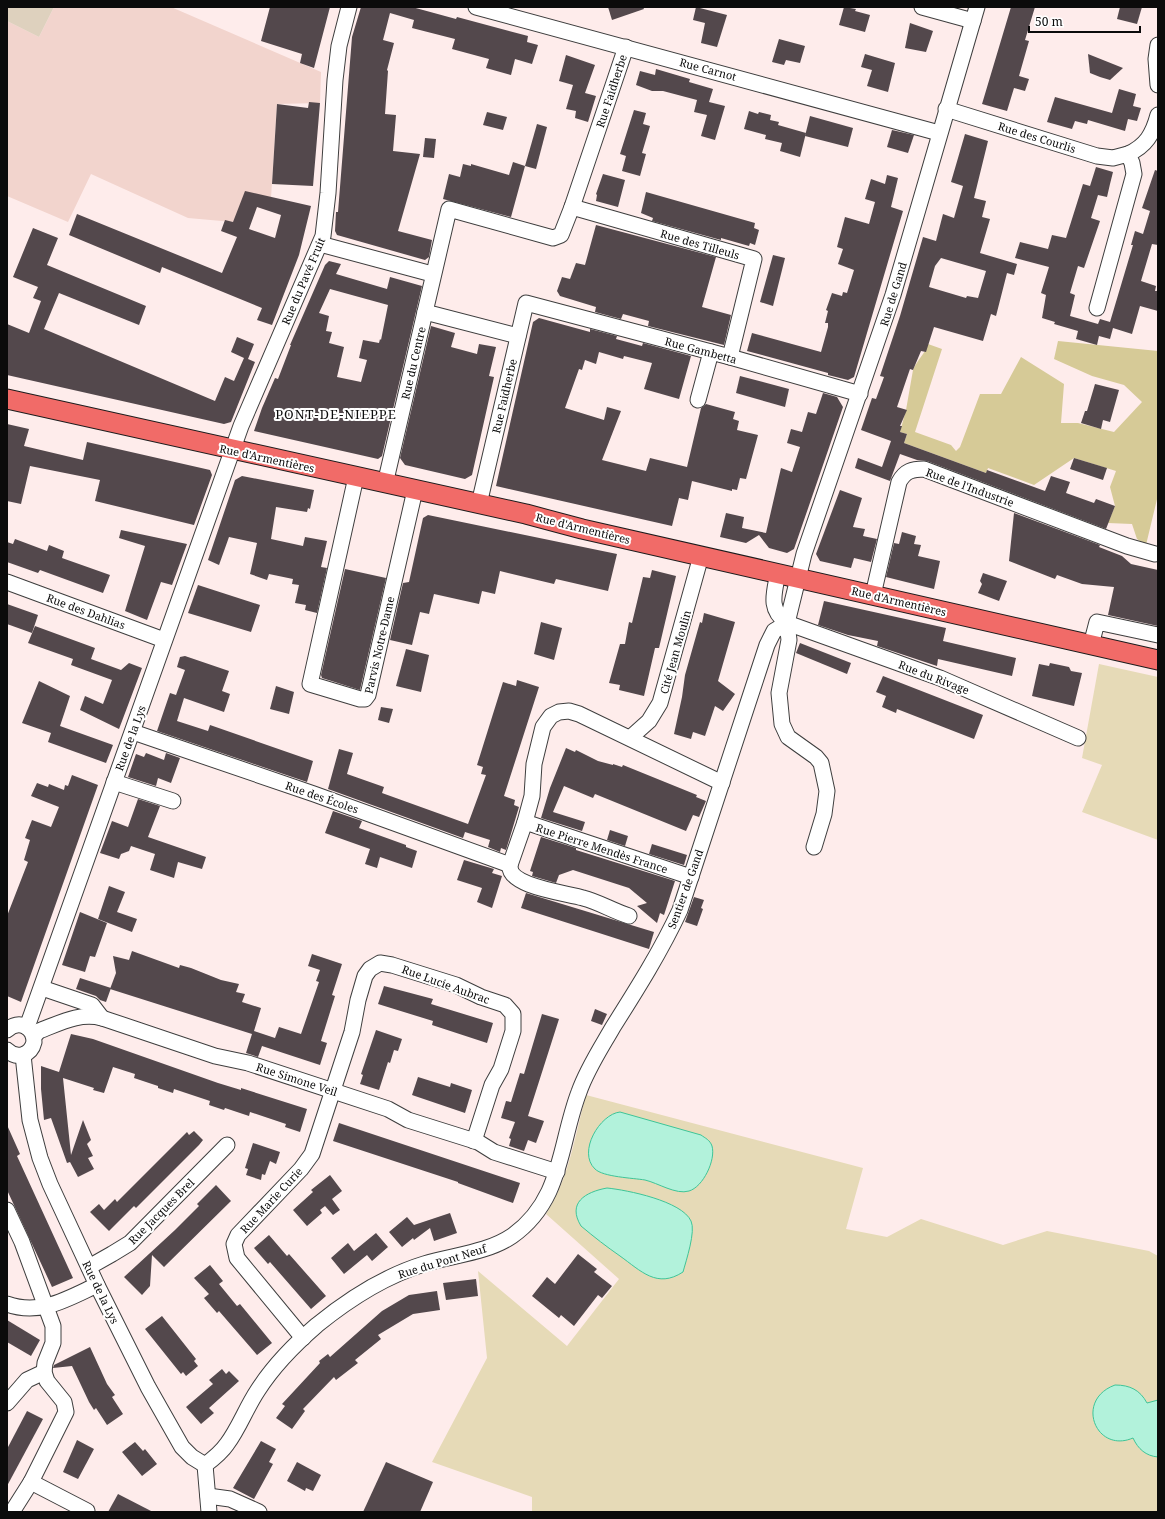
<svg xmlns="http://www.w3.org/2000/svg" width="1165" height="1519" font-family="'Noto Serif',serif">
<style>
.farmland{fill:#f2d4cd}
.green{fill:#e6dab7}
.forest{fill:#d6ca97}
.cemetery{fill:#ded1be}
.water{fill:#b2f2db;stroke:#3ec598}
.building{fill:#53484c;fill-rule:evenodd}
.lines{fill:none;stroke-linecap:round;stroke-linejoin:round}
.minor-casing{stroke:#3e3e3e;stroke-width:17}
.major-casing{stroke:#1c1c1c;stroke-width:21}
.minor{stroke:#fff;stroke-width:15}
.major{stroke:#f16b68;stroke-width:19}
.labels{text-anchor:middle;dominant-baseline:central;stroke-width:4;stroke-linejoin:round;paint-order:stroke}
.street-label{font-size:11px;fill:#0b0b0b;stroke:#fff}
.quarter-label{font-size:13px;letter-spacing:1px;fill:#0b0b0b;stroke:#fff}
</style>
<rect width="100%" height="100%" fill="#feeceb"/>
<path class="farmland" d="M54 7H171L321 72 320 103 277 104 271 198 233 222 188 218 91 174 68 222 7 196V21L39 37Z"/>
<g class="green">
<path d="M1099 664 1158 677V840L1082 812 1102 765 1082 758Z"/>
<path d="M586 1095 863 1168 846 1229 887 1237 921 1219 1003 1245 1047 1231 1149 1251 1158 1256V1512H532V1497L432 1462 487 1358 478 1271 567 1346 619 1279 546 1214C569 1179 575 1135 586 1095Z"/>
</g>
<path class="forest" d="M1058 341 1158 351V495L1146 545 1137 539 1132 524 1108 523 1115 506 1110 487 1116 471 1074 458 1034 485 988 468 986 473 904 443 907 434 900 432 906 410 913 370C917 360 925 354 928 344L942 349 915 432 951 445 956 451 960 447 980 394H1001L1021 357 1064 384 1061 423H1078L1114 432 1142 402 1124 385 1092 376 1054 359Z"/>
<path class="cemetery" d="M7 7H54L39 37 7 21Z"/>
<g class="water">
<path d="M620 1112 701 1135C705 1138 710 1140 712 1146 716 1160 703 1187 689 1191 676 1195 658 1183 645 1180 633 1178 603 1177 595 1169 577 1152 600 1114 620 1112Z"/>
<path d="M607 1188C627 1190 682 1201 691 1221 696 1231 686 1261 683 1272 657 1289 641 1271 620 1256 607 1247 594 1237 581 1226 567 1203 585 1192 607 1188Z"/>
<path d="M1115 1385C1130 1385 1140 1390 1147 1403L1158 1400V1457C1146 1456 1138 1449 1133 1438 1096 1454 1074 1400 1115 1385Z"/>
</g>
<g class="building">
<path d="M270 7H330L314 68 300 63 302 54 261 41Z"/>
<path d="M361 7H412L456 19 457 17 528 36 527 42 538 45 532 64 515 59 511 75 486 68 489 59 452 49 455 39 412 28 414 20 390 13 383 40 394 43 387 70 388 71 385 114 396 115 393 151 420 154 398 231 432 240 429 257 425 260 337 235 335 231 336 212H338L352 37Z"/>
<path d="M608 7H643L644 9 612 20Z"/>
<path d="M696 7 727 15 717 47 701 43 705 23 693 20Z"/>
<path d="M844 7 856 9 855 11 870 15 865 32 839 25Z"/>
<path d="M1011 7H1035L1025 40 1029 41 1019 76 1029 79 1025 91 1014 88 1007 111 982 104Z"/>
<path d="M1120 7H1142L1137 24 1117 19Z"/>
<path d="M910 23 933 31 926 52 905 48Z"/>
<path d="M779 39 805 46 800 63 786 60 784 65 772 62Z"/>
<path d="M865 54 895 63 888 92 867 86 872 70 861 67Z"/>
<path d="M1088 54 1123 68 1110 80 1100 77 1090 73Z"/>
<path d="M566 55 595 65 585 93 596 96 588 122 575 118 576 111 566 109 573 85 559 81Z"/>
<path d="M656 69 690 79 689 82 713 89 709 102 725 106 715 140 701 136 707 115 694 112 697 100 663 91H652L636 85 640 71 655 75Z"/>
<path d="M1119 89 1136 94 1133 106 1141 108 1137 121 1128 119 1125 131 1088 120 1087 124 1075 121 1072 129 1047 122 1055 97 1112 113Z"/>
<path d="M309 102 320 103 313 186 272 184 277 104 308 108Z"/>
<path d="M634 110 646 113 643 124 650 126 642 153 646 154 640 176 622 171 626 156 620 154Z"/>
<path d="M749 111 758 114 759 112 771 115 770 120 779 122 778 125 806 133 800 157 780 151 782 143 765 139 766 135 744 129Z"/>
<path d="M487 112 507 117 503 130 483 125Z"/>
<path d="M810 116 853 128 848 147 805 136Z"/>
<path d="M537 124 547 127 536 169 525 166Z"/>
<path d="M892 130 914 135 908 153 887 147Z"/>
<path d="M965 134 988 141 974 198 986 201 982 217 990 219 980 253 1017 264 1014 275 1007 273 996 316 991 314 983 341 934 327 926 352 921 351 913 370 910 369 897 407 907 410 900 426H902L900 432 907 434 904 443 986 473 987 470 1045 491 1051 476 1070 482 1066 493 1094 503 1096 499 1115 506 1106 529 927 461 917 460 900 454 890 481 855 468 858 458 882 467 891 441 861 430 872 398 876 399 884 377 880 376 900 316 923 237 936 241 943 214 954 218 963 186 951 182ZM941 258 986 271 978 298 967 296 966 298 929 287 935 266Z"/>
<path d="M425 138 436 139 434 158 423 157Z"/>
<path d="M513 162 525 166 511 217 443 199 449 174 460 177 463 164 471 166V164L509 175Z"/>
<path d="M1096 167 1113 172 1110 184 1107 197 1098 195 1091 218 1100 221 1084 268 1078 266 1070 293 1075 295 1070 316 1098 324 1100 319 1110 322 1133 245H1131L1135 231 1143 234 1150 211 1142 208 1155 170 1158 171V245L1152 244 1141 281 1156 286 1155 291H1158V311L1140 306 1132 334 1113 328 1110 339 1099 336 1097 345 1076 339 1078 331 1054 324 1055 322 1042 318 1046 295 1041 293 1049 267 1015 258 1020 242 1048 249 1052 235 1066 238 1083 184 1090 186Z"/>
<path d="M603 174 625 180 618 207 596 201 597 195 596 194Z"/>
<path d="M887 175 898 178 891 207 903 211 854 377 848 380 828 375V373L747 351 752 333 821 352 828 327V323H825L828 311 826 310 832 293 842 296 843 292 847 293 854 270 838 264 843 249 837 247 845 217 869 224 875 202 865 199 871 179 885 184Z"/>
<path d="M245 191 311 206 299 255 272 325 257 320 262 308 162 267 160 273 69 235 77 214 222 273 237 237 221 231 225 220 233 222ZM257 207 281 215 275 238 249 229Z"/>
<path d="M646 192 755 223 754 228 759 230 755 245 750 243 749 246 721 238V240L652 221 653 218 641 213Z"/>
<path d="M596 225 716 257 702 307 731 315 724 345 648 326 649 321 623 314 621 319 595 312 596 307 560 296 557 291 562 277 570 279 576 263 585 265Z"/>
<path d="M33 228 58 238 47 265 146 306 139 325 59 293 44 329 215 401 225 377 234 381 244 358 231 352 237 337 254 344 248 359 255 362 231 422 224 424 7 375V324L29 333 41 301 33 298 38 287 13 277Z"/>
<path d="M773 255 785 258 773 306 760 302Z"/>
<path d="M329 261 341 264 336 274 387 289 390 277 422 286 382 456 378 459 254 431 262 408 275 378 278 379 291 345H290L325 265ZM330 289 388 305 381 340 380 339 379 343 363 340 359 358 367 360 361 382 337 377 344 347 329 343 332 332 326 331 329 316 319 313Z"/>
<path d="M539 318 590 332V329L617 336 616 339 642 346 643 343 691 356 679 399 644 389 652 363 624 356 623 359 599 352 596 364 585 360 582 370 579 369 565 408 604 420 607 407 621 411 602 460 646 471 650 458 687 467 701 408 706 404 735 412 733 419 739 421 737 430 758 435 746 479 740 478 737 490 732 489V491L692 481 688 500 679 498 672 526 496 486 533 322Z"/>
<path d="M431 326 455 333 451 347 477 354 479 344 496 347 489 376 494 377 472 475 465 479 405 465 400 458Z"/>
<path d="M740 376 789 389 785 407 736 393Z"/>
<path d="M1095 384 1119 390 1110 422 1103 420 1101 429 1081 423 1085 411H1087Z"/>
<path d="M823 393 837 397 843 407 794 549 787 553 769 548 759 535 746 543 720 537 726 513 744 517 742 528 766 533 781 468 792 472 800 447 787 443 791 429 802 432 808 412 816 414Z"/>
<path d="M7 424 29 429 24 446 83 460 87 442 210 470 212 475 194 525 95 501 100 480 30 466 21 504 7 501Z"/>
<path d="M1074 458 1107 468 1103 480 1070 469Z"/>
<path d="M242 476 314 490 310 509 308 508 307 512 276 507 271 539 303 546 305 537 327 541 321 567 327 568 317 613 305 610 306 605 295 603 299 585 292 584 293 579 269 574 267 580 250 574 257 543 229 537 219 565 208 560 235 480Z"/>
<path d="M840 490 862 498 853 527 865 529 863 536 877 539 871 562 854 558 851 568 820 561 816 554Z"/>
<path d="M1014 513 1100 545 1099 547 1122 556 1131 564 1158 570V626L1108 615 1114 587 1082 584 1057 575 1055 579 1009 561Z"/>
<path d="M428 515 617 554 608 591 556 579 554 584 500 571 495 594 482 591 479 604 434 594 429 614 420 612 412 645 390 640 403 583 409 582 423 518Z"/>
<path d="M121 530 187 544 172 585 161 582 147 620 125 611 145 546 119 538Z"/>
<path d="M902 532 916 536 914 544 921 545 918 556 940 561 934 589 886 577 894 543 899 544Z"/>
<path d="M15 539 47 551 49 545 64 551 62 558 110 575 103 593 40 570 38 573 7 562V542L13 544Z"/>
<path d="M345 569 386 578 360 690 322 678 321 675Z"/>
<path d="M652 570 676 576 659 648H655L644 696 619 690 620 685 609 683 620 644H625L629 622 632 623 643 577 650 578Z"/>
<path d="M983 573 1007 581 999 601 978 593 982 584 980 581Z"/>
<path d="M198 585 260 605 251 632 188 613Z"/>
<path d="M824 601 946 628 943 641 1016 658 1012 676 938 659 937 666 877 646 878 641 848 635 818 625Z"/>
<path d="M7 604 38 615 32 633 7 624Z"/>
<path d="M704 613 735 622 718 681 735 694 723 711 715 706 705 736 693 732 691 739 674 734 682 697 685 675 700 622 702 623Z"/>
<path d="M541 622 562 628 554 660 534 654Z"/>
<path d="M35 626 95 648 91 659 121 670 129 663 142 668 119 729 80 710 85 696 103 704 112 680 71 665 73 659 28 643Z"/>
<path d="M800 643 851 663 847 674 796 653Z"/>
<path d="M406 649 429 655 421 692 396 686Z"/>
<path d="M185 656 229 671 222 691 230 694 224 712 184 698 177 721 208 731 210 725 313 761 307 782 157 731 170 693 176 695 185 670 177 667 180 657Z"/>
<path d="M1050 663 1069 667 1071 671 1082 673 1074 706 1032 696 1039 664 1049 666Z"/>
<path d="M883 676 983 715 974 739 897 709 896 713 882 707 886 696 876 692Z"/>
<path d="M517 680 539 687 504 796 515 800 514 805 519 807 506 850 501 848 500 852 488 847 490 840 465 832 463 838 328 789 339 749 353 753 347 774 384 787 382 793 468 824 486 775 481 774 483 767 477 765 503 682 516 686Z"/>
<path d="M39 681 70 696 60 726 113 745 106 763 48 742 51 733 22 723Z"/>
<path d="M276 686 294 692 289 714 270 709Z"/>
<path d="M381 707 393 709 389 723 378 720Z"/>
<path d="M566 748 575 752 576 750 598 761 613 765V764L622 767 623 765 697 795 696 797 706 801 699 817 693 815 686 831 595 794 593 798 564 786 553 812 585 822 582 831 541 818 550 788Z"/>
<path d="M146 753 164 760 166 753 180 758 171 783 158 778 156 786 128 777 136 754 144 757Z"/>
<path d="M72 775 98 785 21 1002 7 996V916L28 862 24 860 30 840 25 838 32 820 51 827 59 807 31 796 37 783 48 787 49 784 64 790 65 785 68 786Z"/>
<path d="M138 799 160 806 148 837 206 857 202 869 178 862 174 878 150 870 155 854 131 846 129 851 121 854 119 859 100 853 112 821 128 827Z"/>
<path d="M333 811 362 821 359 828 406 845V847L417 851 412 868 380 857 377 868 365 864 370 849 325 833Z"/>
<path d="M610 830 628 836 625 846 607 840Z"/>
<path d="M541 837 576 848V850L675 881 664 915 660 913 657 923 637 906 647 903 629 888 573 870 559 875 556 883 532 876 533 872 530 871Z"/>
<path d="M652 844 687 855 684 865 649 854Z"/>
<path d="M464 860 494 869 492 873 502 876 492 908 477 902 482 888 457 880Z"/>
<path d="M109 886 125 892 117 912 137 919 132 932 98 919Z"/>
<path d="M526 893 654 932 649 949 521 908Z"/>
<path d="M694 897 704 900 701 908 703 909 697 926 685 922Z"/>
<path d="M80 912 107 923 95 957 90 956 85 972 62 965Z"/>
<path d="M132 951 179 968 180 965 191 968 221 980 239 984 236 992 245 994 242 1002 261 1008 254 1031 275 1038 279 1027 301 1034 319 982 316 981 320 970 308 966 312 954 342 964 332 995 335 996 321 1041 327 1043 320 1065 262 1046 258 1057 246 1053 252 1034 110 989 116 973 113 956 129 960Z"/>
<path d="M80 978 111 988 106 1002 100 1000 96 996 76 989Z"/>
<path d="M384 986 433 999 431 1004 493 1023 487 1043 432 1025 433 1021 378 1004Z"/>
<path d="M595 1009 607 1014 602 1025 591 1021Z"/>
<path d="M542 1014 559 1019 528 1116 544 1121 536 1143 528 1140 524 1151 509 1146 511 1139 509 1138 515 1122 501 1118 506 1101 511 1102 520 1073 524 1074Z"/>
<path d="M376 1030 402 1039 398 1051 394 1050 390 1063 388 1062 379 1090 360 1084 363 1075 361 1074Z"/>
<path d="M71 1034 93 1039 218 1083 241 1090V1088L307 1109 300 1132 285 1127 286 1124 250 1112 249 1116 225 1108 224 1110 209 1105 210 1101 174 1089 173 1093 158 1088V1086L134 1078 135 1074 113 1067 104 1093 93 1090 94 1088 63 1078 71 1155 83 1120 91 1140 87 1144 93 1156 88 1158 94 1169 78 1177 70 1162 67 1163 51 1118 44 1120 41 1089V1066L59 1072Z"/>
<path d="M418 1077 450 1087 451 1083 472 1090 465 1113 412 1095Z"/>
<path d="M339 1123 520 1183 513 1203 458 1183V1182L333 1141Z"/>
<path d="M7 1125 20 1154 17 1156 73 1278 52 1287 7 1190Z"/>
<path d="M194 1131 203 1140 199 1145 136 1208 134 1206 109 1231 90 1212 99 1204 104 1210 115 1199 117 1202 187 1132 189 1135Z"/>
<path d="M253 1143 280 1152 276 1164 270 1161 265 1175 262 1174 261 1180 246 1175 248 1169 245 1168Z"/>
<path d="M330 1175 342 1191 332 1199 340 1210 333 1215 325 1206 320 1210 322 1213 307 1226 293 1210 313 1192 311 1190Z"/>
<path d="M216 1185 231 1201 164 1267 152 1255 150 1286 142 1295 124 1277 175 1230 199 1206 197 1204Z"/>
<path d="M450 1213 457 1233 434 1241 430 1228 414 1240 413 1238 402 1247 389 1232 407 1217 414 1225Z"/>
<path d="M376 1233 388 1247 372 1261 367 1255 344 1274 331 1258 348 1243 354 1251Z"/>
<path d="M269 1235 287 1256 289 1254 326 1296 311 1309 270 1262 268 1264 254 1248Z"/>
<path d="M578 1254 597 1269 594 1272 612 1286 602 1298 598 1295 574 1326 561 1315 559 1318 532 1296 547 1277 555 1284Z"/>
<path d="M210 1265 223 1281 219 1284 237 1306 240 1304 272 1343 257 1355 219 1311 217 1313 204 1298 209 1294 194 1278Z"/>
<path d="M476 1279 478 1296 446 1300 443 1283Z"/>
<path d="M437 1291 440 1310 413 1314 378 1335 381 1339 355 1360 358 1363 336 1380 334 1377 303 1409 305 1411 292 1429 276 1418 285 1406 282 1404 320 1363 319 1361 328 1354 330 1357 382 1311 409 1295Z"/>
<path d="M162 1316 196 1359 194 1361 198 1366 186 1376 183 1372 181 1374 145 1329Z"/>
<path d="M7 1320 40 1340 31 1356 7 1342Z"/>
<path d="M90 1347 107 1384 115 1395 112 1397 123 1414 107 1425 96 1408 94 1410 89 1402 72 1366 53 1368 54 1365Z"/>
<path d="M222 1369 226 1374 229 1371 239 1381 209 1408 214 1413 201 1424 186 1407 213 1384 209 1380Z"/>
<path d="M27 1411 43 1419 7 1486V1449Z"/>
<path d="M77 1440 94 1449 78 1479 63 1472Z"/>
<path d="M261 1441 276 1449 269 1462 273 1464 254 1499 233 1488Z"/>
<path d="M135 1442 143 1451 145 1449 157 1464 142 1476 122 1452Z"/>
<path d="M297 1462 321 1475 313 1491 306 1488 305 1491 287 1481Z"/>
<path d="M386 1462 433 1482 420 1512H363Z"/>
<path d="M118 1494 153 1512H108Z"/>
</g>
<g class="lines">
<defs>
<g id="minor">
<path d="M476 7 939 133"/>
<path d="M922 7 973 21"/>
<path d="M1158 45 1156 59 1158 85"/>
<path d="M946 109 1097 156 1113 158 1128 154 1132 163 1134 174 1097 308"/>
<path d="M1128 154C1146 146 1153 134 1158 115"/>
<path d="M572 207 754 259 730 357"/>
<path d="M320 244 432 274"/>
<path d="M518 336 425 312 449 209 553 238 561 235 572 207 626 47"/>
<path d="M698 400 711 352"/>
<path d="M356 477 310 684 360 699H365L368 695 415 490"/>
<path d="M385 484 425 312"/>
<path d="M479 504 526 303 730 357 860 394"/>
<path d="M778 573C774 594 768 609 787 623L940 678 1078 738"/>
<path d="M7 582 164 640"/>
<path d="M873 595 899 482C905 471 912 469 924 469L1127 546 1155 554"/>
<path d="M1091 645 1097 622 1158 635"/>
<path d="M133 732 314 794 510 865"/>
<path d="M630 738 649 721 660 703 701 556"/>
<path d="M114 782 173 801"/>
<path d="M525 822 532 796 534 764 543 727 551 716 559 712 569 711 579 714 722 783"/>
<path d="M814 847 824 814 827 791 821 763 816 757 788 737 782 724 779 693 789 640 787 623 804 554 893 295 977 7"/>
<path d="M629 916C613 911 599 902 583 898 568 893 507 887 510 865L525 822 691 877"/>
<path d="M42 988 92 1005 102 1018"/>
<path d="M27 1027 241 426 323 236 328 193 335 80 339 46 349 7"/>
<path d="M7 1030C19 1019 34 1027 34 1042 31 1055 17 1060 7 1050"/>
<path d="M34 1036 39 1031C60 1023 80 1012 102 1018L215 1056 248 1063 388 1109 408 1120 478 1142 494 1152 557 1172"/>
<path d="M23 1055 30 1120 40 1158 50 1184 97 1285 148 1387 182 1447 192 1457 205 1465"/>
<path d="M7 1210 22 1242 53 1326V1343L45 1363 44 1372 47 1381 64 1402 66 1412 31 1482 12 1512"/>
<path d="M89 1267 112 1254 130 1243 227 1145"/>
<path d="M7 1304C40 1316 67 1299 97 1285"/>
<path d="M303 1338 237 1258 234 1244 238 1235 301 1169 312 1154 352 1032 358 1000 365 976 370 969 380 963 392 965 456 985 481 997 505 1005 513 1014V1031L501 1069 492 1085 474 1141"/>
<path d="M7 1403 27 1380 44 1372"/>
<path d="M205 1465C213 1459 221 1453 227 1444 239 1428 246 1408 258 1390 274 1365 295 1344 317 1325 349 1299 385 1276 424 1264 453 1255 487 1253 512 1236 563 1200 559 1144 579 1092 587 1069 601 1048 613 1027 637 989 661 951 680 910L767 645 774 631 787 623"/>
<path d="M205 1465 209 1512"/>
<path d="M31 1482 87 1511"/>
<path d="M208 1496 230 1499 259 1512"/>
</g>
<path id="major" d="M7 399 526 514 582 529 1158 660"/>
</defs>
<use href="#minor" class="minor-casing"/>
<use href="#major" class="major-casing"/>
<use href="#minor" class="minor"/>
<use href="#major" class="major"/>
</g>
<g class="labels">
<g class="street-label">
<text transform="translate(708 69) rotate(15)">Rue Carnot</text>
<text transform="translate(611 91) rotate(-72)">Rue Faidherbe</text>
<text transform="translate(1037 137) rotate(17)">Rue des Courlis</text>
<text transform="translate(700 244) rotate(16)">Rue des Tilleuls</text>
<text transform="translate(303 281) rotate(-67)">Rue du Pavé Fruit</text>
<text transform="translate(893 294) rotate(-73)">Rue de Gand</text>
<text transform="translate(701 350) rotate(15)">Rue Gambetta</text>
<text transform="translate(413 363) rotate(-77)">Rue du Centre</text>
<text transform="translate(504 396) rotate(-77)">Rue Faidherbe</text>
<text transform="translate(267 458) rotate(12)">Rue d'Armentières</text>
<text transform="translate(970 487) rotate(20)">Rue de l'Industrie</text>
<text transform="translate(583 528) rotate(14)">Rue d'Armentières</text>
<text transform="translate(899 601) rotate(13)">Rue d'Armentières</text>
<text transform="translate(86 611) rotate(20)">Rue des Dahlias</text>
<text transform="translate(379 645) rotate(-77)">Parvis Notre-Dame</text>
<text transform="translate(675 652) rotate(-74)">Cité Jean Moulin</text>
<text transform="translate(934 677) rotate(21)">Rue du Rivage</text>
<text transform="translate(130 738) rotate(-70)">Rue de la Lys</text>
<text transform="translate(322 797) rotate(19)">Rue des Écoles</text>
<text transform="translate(602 848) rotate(18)">Rue Pierre Mendès France</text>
<text transform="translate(685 889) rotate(-70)">Sentier de Gand</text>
<text transform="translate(446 984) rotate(20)">Rue Lucie Aubrac</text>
<text transform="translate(297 1079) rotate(18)">Rue Simone Veil</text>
<text transform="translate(271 1200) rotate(-47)">Rue Marie Curie</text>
<text transform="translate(161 1211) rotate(-45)">Rue Jacques Brel</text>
<text transform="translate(442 1261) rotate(-17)">Rue du Pont Neuf</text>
<text transform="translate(101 1292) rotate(64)">Rue de la Lys</text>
</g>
<g class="quarter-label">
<text x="336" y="414">PONT-DE-NIEPPE</text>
</g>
</g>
<rect width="1165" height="1519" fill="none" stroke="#0b0b0b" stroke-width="16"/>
<path d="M1029 26v6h111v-6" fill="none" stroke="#0b0b0b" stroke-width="2"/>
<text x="1035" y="26" font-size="12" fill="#0b0b0b" stroke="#ffffff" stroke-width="3" paint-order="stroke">50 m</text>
</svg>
